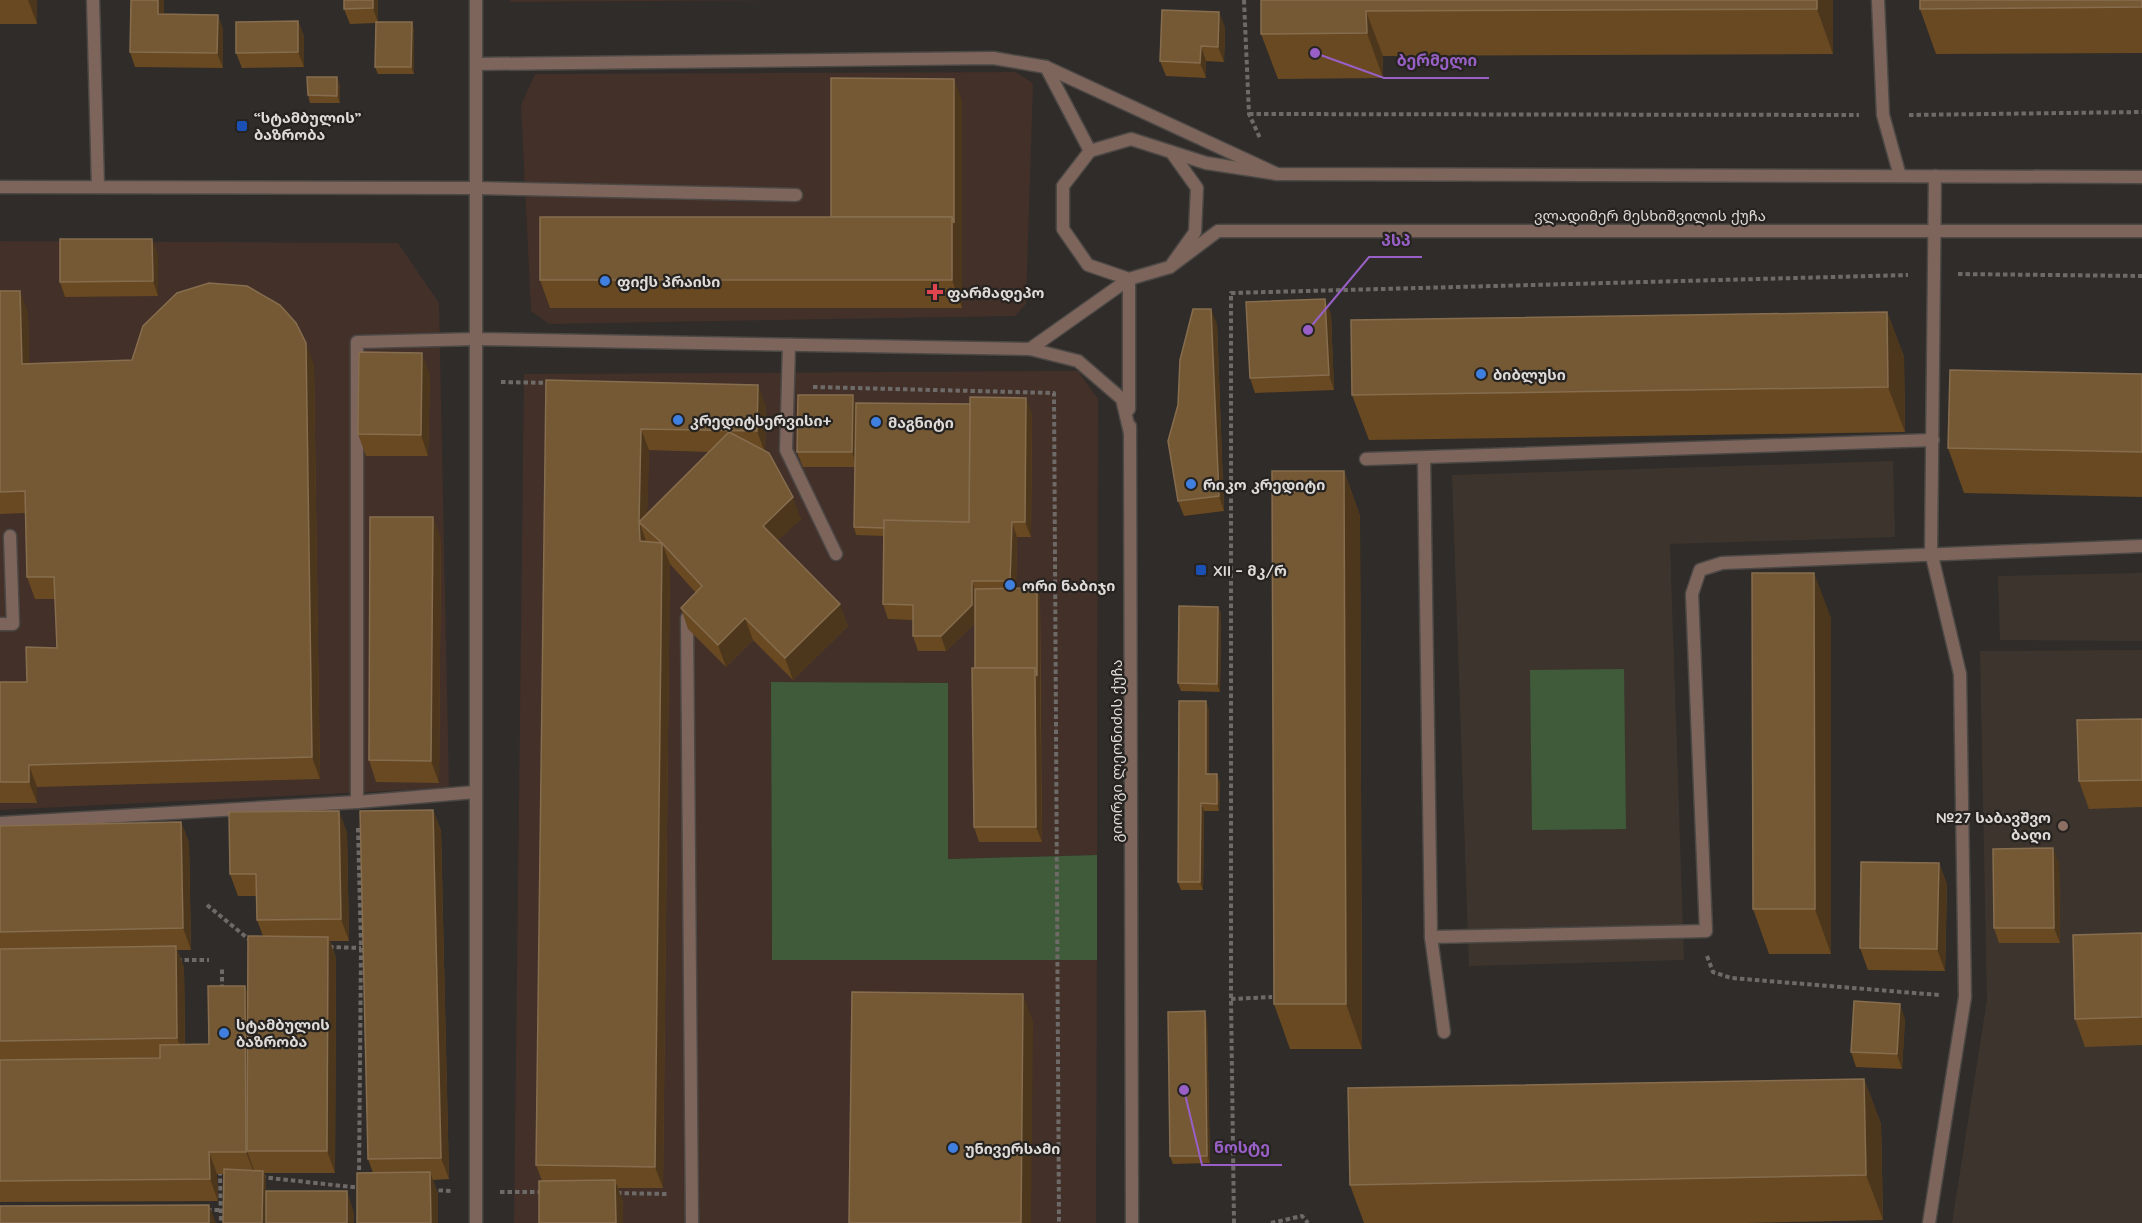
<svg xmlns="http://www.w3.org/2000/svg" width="2142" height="1223" font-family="Quicksand,'Noto Sans Georgian',sans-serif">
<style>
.commercial{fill:#423029}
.built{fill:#3d352d}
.green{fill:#3f5b39}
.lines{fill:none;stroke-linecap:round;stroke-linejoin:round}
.service-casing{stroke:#4c4845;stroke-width:15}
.minor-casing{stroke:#4c4845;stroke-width:15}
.tertiary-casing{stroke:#4c4845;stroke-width:15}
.path{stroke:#6e6a67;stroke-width:4;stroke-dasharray:4.5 3;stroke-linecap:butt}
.service{stroke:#7d655c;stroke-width:12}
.minor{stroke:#7d655c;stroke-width:12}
.tertiary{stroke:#7d655c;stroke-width:12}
.wall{fill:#694921;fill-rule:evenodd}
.shaded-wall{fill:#4d371c}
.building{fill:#755934;stroke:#866d4e;stroke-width:1.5}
.transit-dot{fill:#1a4fb4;stroke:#262320;stroke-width:2}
.shop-dot{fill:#3f7fe0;stroke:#262320;stroke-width:2}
.health-dot{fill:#e0444e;stroke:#262320;stroke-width:2}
.education-dot{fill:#8d6e63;stroke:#262320;stroke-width:2}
.labels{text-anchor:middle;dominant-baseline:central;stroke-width:4.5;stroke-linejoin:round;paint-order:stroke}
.poi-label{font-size:15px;font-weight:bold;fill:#dddad8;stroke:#262320;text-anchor:start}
.street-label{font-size:15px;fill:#dddad8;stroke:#262320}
.leader{fill:none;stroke:#9860c6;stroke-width:2}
.callout-dot{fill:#9860c6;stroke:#262320;stroke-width:2}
.callout-label{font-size:16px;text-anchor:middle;font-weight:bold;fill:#9860c6;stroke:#262320;stroke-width:4.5;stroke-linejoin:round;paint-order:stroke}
</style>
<rect width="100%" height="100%" fill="#302c29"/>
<g class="commercial">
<path d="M510 0H790L510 2Z"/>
<path d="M1015 72 1033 83 1026 304 1015 316 549 324 531 311 521 105 535 74Z"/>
<path d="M0 241 398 243 439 303 449 788 0 810Z"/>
<path d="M1078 371 1098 399 1097 855 948 859 771 683 772 960H1097L1096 1223H514L524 374Z"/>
</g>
<g class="built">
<path d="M1893 461 1895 537 1670 544 1684 960 1469 966 1452 475Z"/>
<path d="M2142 573V641L2000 640 1998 576Z"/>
<path d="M2142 650V1223H1952L1987 1000 1980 651Z"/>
</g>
<g class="green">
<path d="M1624 669 1626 829 1532 830 1530 670Z"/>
<path d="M771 682 948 683V859L1097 855V960H772Z"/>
</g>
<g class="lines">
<defs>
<g id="service">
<path d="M93 0 98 187"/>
<path d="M1878 0 1883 115 1900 176"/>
<path d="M476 188 796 195"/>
<path d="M789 345 786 450 836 554"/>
<path d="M1366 459 1933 440"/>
<path d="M1424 459 1431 937 1444 1032"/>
<path d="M687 618 692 1223"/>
<path d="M0 624H13L10 536"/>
<path d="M357 802V342L476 339"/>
<path d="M0 823 357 802 476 792"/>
<path d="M1431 937 1706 931 1692 594 1700 570 1722 563 2142 546"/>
</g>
<g id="minor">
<path d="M476 0V64"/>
<path d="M476 339V1223"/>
<path d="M1929 1223 1965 997 1960 674 1931 552 1935 176"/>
</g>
<g id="tertiary">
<path d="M1046 67 1090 151"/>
<path d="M0 187 476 188"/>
<path d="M1170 267 1218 231H2142"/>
<path d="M1129 279 1088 265 1063 229V186L1090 151 1131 139 1206 163 1277 174 2142 177"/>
<path d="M1129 279V409"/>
<path d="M1030 349 1129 279 1170 267 1195 232 1197 188 1172 153"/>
<path d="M1130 426 1132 1223"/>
<path d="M1130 433 1122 399 1078 361 1030 349 476 339V64L993 58 1046 67 1277 174"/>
</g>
</defs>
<use href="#service" class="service-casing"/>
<use href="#minor" class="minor-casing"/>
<use href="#tertiary" class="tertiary-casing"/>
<g class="path">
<path d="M1244 0 1249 114 1260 138"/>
<path d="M1249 114 1859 115"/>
<path d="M1909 115 2142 112"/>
<path d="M1958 274 2142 276"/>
<path d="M501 382 551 383"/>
<path d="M813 387 1054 393 1059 1223"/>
<path d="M358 828 361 948 359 1177"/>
<path d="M207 905 251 941"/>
<path d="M329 947 361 948"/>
<path d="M1707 956 1713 972 1731 978 1939 995"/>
<path d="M177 960H209"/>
<path d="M222 989V969"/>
<path d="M1231 999 1272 997"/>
<path d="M220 1171 221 1223"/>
<path d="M261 1177 361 1188"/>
<path d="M431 1190 451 1191"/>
<path d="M500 1192H544"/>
<path d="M617 1193 667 1194"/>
<path d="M207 1210H221"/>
<path d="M1234 1223 1231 999V293L1908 275"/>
<path d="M1271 1223 1302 1216 1308 1223"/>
</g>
<use href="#service" class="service"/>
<use href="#minor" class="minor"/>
<use href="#tertiary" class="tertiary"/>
</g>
<g class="wall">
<rect x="0" y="0" width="37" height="24"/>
<path d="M131 0H164V14L218 15 223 30V68L135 67 130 52Z"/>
<path d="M378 0V22H412L414 30V74H378L375 67 376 23 350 24 344 9Z"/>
<path d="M1261 0H1833V54L1383 56V78L1278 79 1261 34Z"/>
<path d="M2142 0V53L1936 54 1920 9Z"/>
<path d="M298 21 304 36V67L242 68 236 53Z"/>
<path d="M1225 27 1224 62 1206 61V78L1166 76 1160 61Z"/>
<path d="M340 85V103H310L308 95Z"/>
<path d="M962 101V308H550L540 280 831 217Z"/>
<path d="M158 254V296L65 297 60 282Z"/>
<path d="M0 291 28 312 29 364 314 365 320 779 37 787V803H0V682H27L57 648 55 599H35L27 577 25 513 0 514Z"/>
<path d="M1887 312 1904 357 1905 432 1369 440 1352 395Z"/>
<path d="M1331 314 1334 390 1255 393 1250 378Z"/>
<path d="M1217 324 1224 511 1184 516 1178 501Z"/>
<path d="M2142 374V497L1964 493 1948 448Z"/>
<path d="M430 375 428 456H366L358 434Z"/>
<path d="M546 380 766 406 765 452 801 519 777 541 848 626 793 680 753 640 726 667 688 629 681 608 696 593 670 564 663 1188H618L623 1202V1223H539L542 1181 536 1165ZM649 450 709 452 647 513Z"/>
<path d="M856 403 1032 413 1031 537H1017L1016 588 1040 596 1042 842H979L974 827 975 623 946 651H918L913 636V620L888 619 883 604 884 536 856 535 854 527 855 467H803L797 452Z"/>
<path d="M1344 471 1360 516 1362 1049H1290L1274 1004Z"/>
<path d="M441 539 439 783 376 782 369 760Z"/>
<path d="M1218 607 1221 614 1220 692 1181 691 1178 683Z"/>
<path d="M1831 618V954H1769L1753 909Z"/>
<path d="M1209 709V774L1220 782 1219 811H1204L1203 890H1181L1178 882Z"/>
<path d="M2142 719V807L2089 809 2079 781Z"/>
<path d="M433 810 441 831 449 1179 433 1180 438 1194V1223H357L373 1173 368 1159Z"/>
<path d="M181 822 189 843 191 950H177L184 968 185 1045 209 1044 245 986 248 995 263 936 257 920V896H238L230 874 347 832 349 941H330L336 958 335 1173H264L266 1179 224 1174H217L218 1201 0 1202V826Z"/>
<path d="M1939 863 1947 885 1945 971 1868 970 1860 948Z"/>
<path d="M2059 863 2060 943H1999L1994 928Z"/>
<path d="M2142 933V1045L2085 1047 2075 1019Z"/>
<path d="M1207 1019 1210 1163 1173 1164 1170 1156Z"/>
<path d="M1905 1019 1902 1069 1856 1067 1851 1052Z"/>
<path d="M1864 1079 1881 1124 1883 1220 1747 1223H1364L1350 1185Z"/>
</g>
<g class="shaded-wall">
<path d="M28 0H37V24Z"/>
<path d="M158 0H164V29L158 14Z"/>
<path d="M373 0H378V23L373 8Z"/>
<path d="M1817 0H1833V54L1817 9Z"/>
<path d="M1366 11 1383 56V78L1367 33Z"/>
<path d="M1219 12 1225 27 1224 62 1218 47Z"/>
<path d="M218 15 223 30V68L217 53Z"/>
<path d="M298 21 304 36V67L298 52Z"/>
<path d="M412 22 414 30V74L411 67Z"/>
<path d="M1201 46 1206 61V78L1200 63Z"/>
<path d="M337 77 340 85V103L337 96Z"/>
<path d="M954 79 962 101V308L952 280Z"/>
<path d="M152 239 158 254V296L153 281Z"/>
<path d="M20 291 28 312 30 386 22 364Z"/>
<path d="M1325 299 1331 314 1334 390 1329 375Z"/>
<path d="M1211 309 1217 324 1224 511 1219 496Z"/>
<path d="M1887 312 1904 357 1905 432 1888 387Z"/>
<path d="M306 343 314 365 320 779 312 757Z"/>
<path d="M422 353 430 375 428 456 421 435Z"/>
<path d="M758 385 766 406 765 453 757 431Z"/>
<path d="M853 395 858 410 857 468 852 452Z"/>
<path d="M1026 398 1032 413 1031 537 1025 522Z"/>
<path d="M641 429 649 450 647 529 639 522 647 543 640 541 639 522Z"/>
<path d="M1344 471 1360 516 1362 1049 1346 1004Z"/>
<path d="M793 497 801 519 770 548 763 526Z"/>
<path d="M433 517 441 539 439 783 431 761Z"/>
<path d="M1012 522 1017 537 1016 596 1010 581Z"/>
<path d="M662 543 670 564 663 1188 655 1167Z"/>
<path d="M1814 573 1831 618V954L1815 909Z"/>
<path d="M972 581 977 596 978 620 946 651 941 636Z"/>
<path d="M1037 588 1040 596V683L1037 676Z"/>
<path d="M840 604 848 626 793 680 785 658Z"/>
<path d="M1218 607 1221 614 1220 692 1217 684Z"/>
<path d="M745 618 753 640 726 667 718 645Z"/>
<path d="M1035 668 1040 683 1042 842 1036 827Z"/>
<path d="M1206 701 1209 709V781L1206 774Z"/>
<path d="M29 765 37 787V803L29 782Z"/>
<path d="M1217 774 1220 782 1219 811 1217 804Z"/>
<path d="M1201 803 1204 811 1203 890 1200 882Z"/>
<path d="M433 810 441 831 449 1179 441 1158Z"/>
<path d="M339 811 347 832 349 941 341 919Z"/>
<path d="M181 822 189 843 191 950 183 928Z"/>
<path d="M2053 848 2059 863 2060 943 2054 928Z"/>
<path d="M1939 863 1947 885 1945 971 1937 949Z"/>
<path d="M328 937 336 958 335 1173 327 1151Z"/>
<path d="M176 946 184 968 185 1059 177 1038Z"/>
<path d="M245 986 253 1008 247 1151 254 1170V1173L246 1152Z"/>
<path d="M1023 994 1033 1022 1031 1223H1021Z"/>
<path d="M1900 1004 1905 1019 1902 1069 1897 1054Z"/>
<path d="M1205 1011 1207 1019 1210 1163 1207 1156Z"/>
<path d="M1864 1079 1881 1124 1883 1220 1866 1175Z"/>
<path d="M209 1152 217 1174 218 1201 210 1179Z"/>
<path d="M263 1171 266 1179 265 1223H262Z"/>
<path d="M430 1172 438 1194V1223H431Z"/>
<path d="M615 1180 623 1202V1223H616Z"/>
<path d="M347 1191 354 1213V1223H347Z"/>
<path d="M209 1205 216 1223H209Z"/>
</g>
<g class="building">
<path d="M131 0H158V14L218 15 217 53 130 52Z"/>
<path d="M344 0H373V8L344 9Z"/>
<path d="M1261 0H1817V9L1366 11 1367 33 1261 34Z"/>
<path d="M1920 0H2142V7L1920 9Z"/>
<path d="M1162 10 1219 12 1218 47 1201 46 1200 63 1160 61Z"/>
<path d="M298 21V52L236 53V22Z"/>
<path d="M376 22H412L411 67H375Z"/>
<path d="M307 77H337V96L308 95Z"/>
<path d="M831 78 954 79V223L952 217H831Z"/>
<rect x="540" y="217" width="412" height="63"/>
<path d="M60 239H152L153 281 60 282Z"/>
<path d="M209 283 247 286 280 305 296 323 306 343 312 757 29 765V782H0V682H27L26 647 57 648 54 577H27L25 491 0 492V291H20L22 364 132 360 143 326 177 293Z"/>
<path d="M1325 299 1329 375 1250 378 1246 302Z"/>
<path d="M1193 309H1211L1219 496 1178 501 1168 441 1178 405 1180 360Z"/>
<path d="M1887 312 1888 387 1352 395 1351 320Z"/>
<path d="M359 352 422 353 421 435 358 434Z"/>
<path d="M1950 370 2142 374V452L1948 448Z"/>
<path d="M546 380 758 385 757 431 641 429 639 522 640 541 662 543 639 522 729 432 769 453 793 497 763 526 840 604 785 658 745 618 718 645 681 608 702 586 662 543 655 1167 536 1165Z"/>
<path d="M798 395H853L852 452H797Z"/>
<path d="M970 397 1026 398 1025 522H1012L1010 581H972V605L941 636H913V605L883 604 884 520 969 522Z"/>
<path d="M856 403 970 404 969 522 884 520V528L854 527Z"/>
<path d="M1272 471H1344L1346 1004H1274Z"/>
<path d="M370 517H433L431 761 369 760Z"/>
<path d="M1752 573H1814L1815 909H1753Z"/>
<path d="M1037 588V676L1035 668H975V589Z"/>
<path d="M1179 606 1218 607 1217 684 1178 683Z"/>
<path d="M972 668H1035L1036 827H974Z"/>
<path d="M1179 701H1206V774H1217V804L1201 803 1200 882H1178Z"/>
<path d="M2142 719V780L2079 781 2077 720Z"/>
<path d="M433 810 441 1158 368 1159 360 811Z"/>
<path d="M339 811 341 919 257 920 256 874H230L229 812Z"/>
<path d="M181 822 183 928 0 932V826Z"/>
<path d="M2053 848 2054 928H1994L1993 849Z"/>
<path d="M1861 862 1939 863 1937 949 1860 948Z"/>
<path d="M2142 933V1017L2075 1019 2073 935Z"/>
<path d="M248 936 328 937 327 1151H247Z"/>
<path d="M176 946 177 1038 0 1041V949Z"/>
<path d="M208 986H245L246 1152H209L210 1179 0 1181V1060L160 1058V1045L209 1044Z"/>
<path d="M852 992 1023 994 1021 1223H849Z"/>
<path d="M1854 1001 1900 1004 1897 1054 1851 1052Z"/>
<path d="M1205 1011 1207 1156H1170L1168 1012Z"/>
<path d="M1864 1079 1866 1175 1350 1185 1348 1088Z"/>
<path d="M224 1169 263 1171 262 1223H223Z"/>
<path d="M430 1172 431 1223H357V1173Z"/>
<path d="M615 1180 616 1223H539V1181Z"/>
<rect x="266" y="1191" width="81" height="32"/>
<path d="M209 1205V1223H0V1206Z"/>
</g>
<g class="transit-dot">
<rect x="236" y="120" width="12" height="12" rx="3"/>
<rect x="1195" y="564" width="12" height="12" rx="3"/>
</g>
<g class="shop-dot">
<circle cx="605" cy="281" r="6"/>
<circle cx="1481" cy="374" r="6"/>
<circle cx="678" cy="420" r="6"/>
<circle cx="876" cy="422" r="6"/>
<circle cx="1191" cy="484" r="6"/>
<circle cx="1010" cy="585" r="6"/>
<circle cx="224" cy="1033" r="6"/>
<circle cx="953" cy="1148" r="6"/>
</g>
<path class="health-dot" d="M932 283h6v6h6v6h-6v6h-6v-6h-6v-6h6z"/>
<circle class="education-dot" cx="2063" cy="826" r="6"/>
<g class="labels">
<g class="poi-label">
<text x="254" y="117">“სტამბულის”<tspan x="254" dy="17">ბაზრობა</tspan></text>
<text x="617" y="281">ფიქს პრაისი</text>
<text x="947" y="292">ფარმადეპო</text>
<text x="1493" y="374">ბიბლუსი</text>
<text x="690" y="420">კრედიტსერვისი+</text>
<text x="888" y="422">მაგნიტი</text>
<text x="1203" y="484">რიკო კრედიტი</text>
<text x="1213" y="570">XII – მკ/რ</text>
<text x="1022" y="585">ორი ნაბიჯი</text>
<text x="2051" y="817" text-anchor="end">№27 საბავშვო<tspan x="2051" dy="17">ბაღი</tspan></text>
<text x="236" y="1024">სტამბულის<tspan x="236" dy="17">ბაზრობა</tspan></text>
<text x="965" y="1148">უნივერსამი</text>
</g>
<g class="street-label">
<text x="1650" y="215">ვლადიმერ მესხიშვილის ქუჩა</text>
<text transform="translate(1116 751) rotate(-90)">გიორგი ლეონიძის ქუჩა</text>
</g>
</g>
<path class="leader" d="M1315 53L1384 78H1489M1308 330L1369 257H1422M1184 1090L1202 1165H1282"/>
<g class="callout-dot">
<circle cx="1315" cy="53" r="6"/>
<circle cx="1308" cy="330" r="6"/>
<circle cx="1184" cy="1090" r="6"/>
</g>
<g class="callout-label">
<text x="1437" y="66">ბერმელი</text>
<text x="1396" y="246">პსპ</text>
<text x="1242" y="1153">ნოსტე</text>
</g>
</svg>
